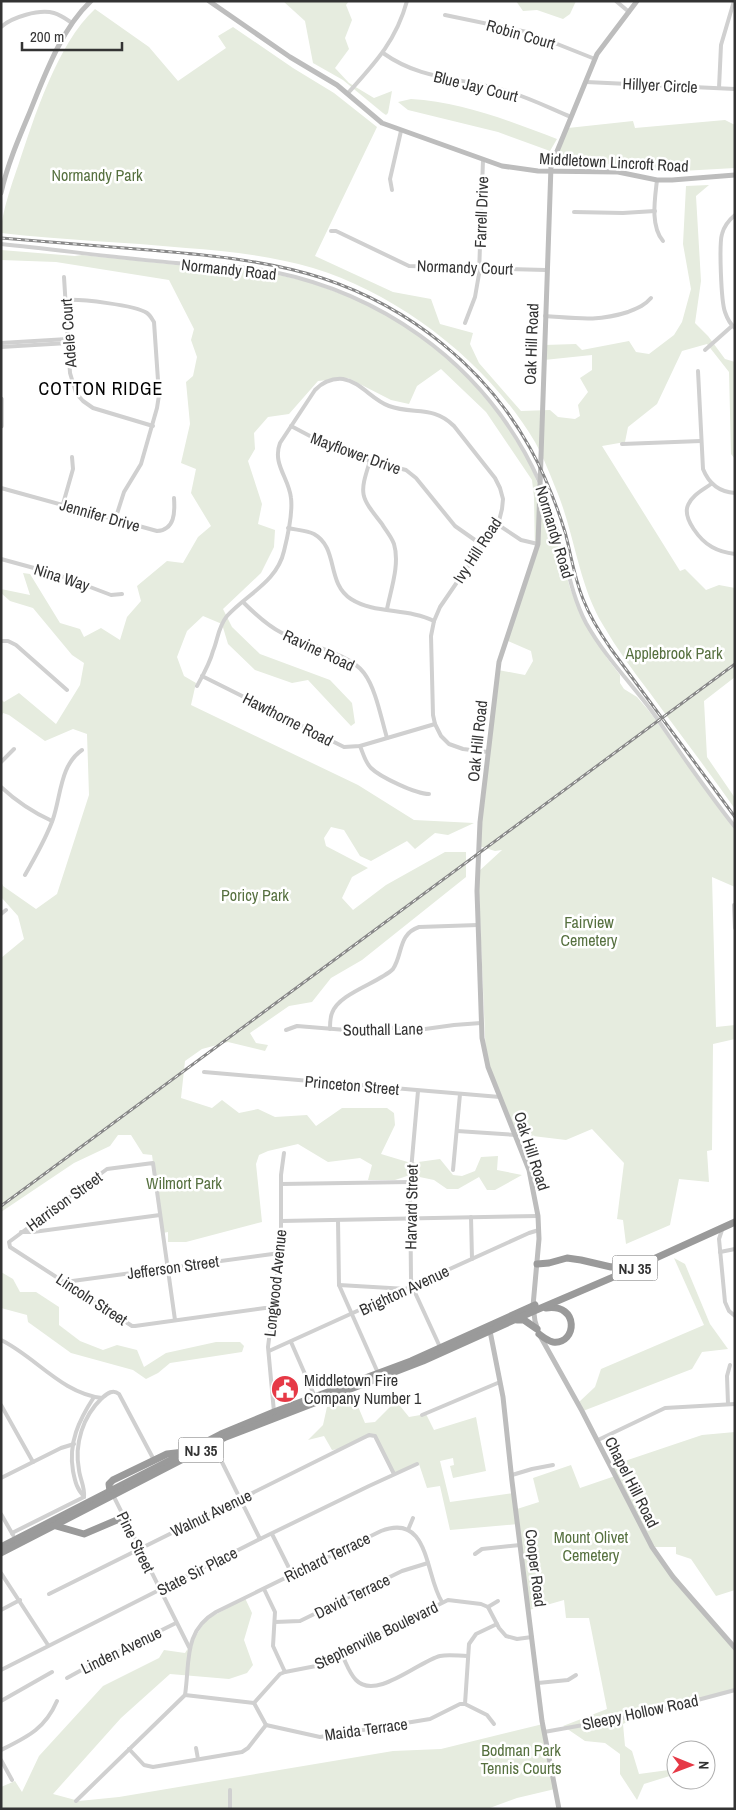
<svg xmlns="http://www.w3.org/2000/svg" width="736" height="1810" font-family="'Archivo Narrow',sans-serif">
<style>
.green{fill:#e6ecdf}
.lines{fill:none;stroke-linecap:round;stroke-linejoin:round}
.street{stroke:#d0d0d0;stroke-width:4}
.secondary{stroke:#bdbdbd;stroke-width:5}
.highway{stroke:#9a9a9a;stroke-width:7}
.rail-casing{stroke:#888;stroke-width:3}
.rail{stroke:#fff;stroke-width:1;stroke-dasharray:4;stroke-linecap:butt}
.labels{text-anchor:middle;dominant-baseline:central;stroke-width:5;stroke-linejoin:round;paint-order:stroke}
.shield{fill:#fff;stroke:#707070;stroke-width:1}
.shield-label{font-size:15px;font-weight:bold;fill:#333}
.street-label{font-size:16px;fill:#333;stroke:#fff}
.park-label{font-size:16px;fill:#56703f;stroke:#fff}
.poi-label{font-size:16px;fill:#333;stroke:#fff;text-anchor:start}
.neighbourhood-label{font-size:18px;letter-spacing:1px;fill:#000;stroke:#fff}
</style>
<rect width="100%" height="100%" fill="#fff"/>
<g class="green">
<path d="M283 1H349L346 5 352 20 345 38 349 49 335 68 349 83 374 98 392 91 388 113 386 115 383 113 343 80 313 63 305 21Z"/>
<path d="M516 1H576L570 14 563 19 537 10 523 11Z"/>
<path d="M95 9 149 47 178 81 226 48 218 36 233 27 293 68 334 93 377 127 315 256 393 292 431 299 440 324 473 333 470 344 479 363 521 411 550 410 558 417 575 419 580 416 578 405 588 392 580 378 592 370V355L544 360V345L576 344 582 350 629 341 636 352 649 354 674 335 682 322 691 289 683 244 686 186 709 185 696 196 701 281 695 323 708 336 725 359 735 362V459L731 454 729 372 707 344 682 351 657 404 628 427 625 442 602 446 680 571 685 569 706 590 719 585 735 588V677L704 701 707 757 735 798V809C708 770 678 732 650 693 633 671 617 649 603 625 579 585 575 537 558 494 551 477 544 458 535 442 488 363 401 295 313 268 272 256 228 251 186 248 124 242 63 240 1 233 1 215 12 183 18 166 34 118 57 44 95 9Z"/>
<path d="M411 99C462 102 510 121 557 139L550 151 498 132 408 110 398 102Z"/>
<path d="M725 120 735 125V168L664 172 600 163H552L568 128 633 121 635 128Z"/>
<path d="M1 250 75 256 82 255 198 267 250 270 279 275 309 282 363 302 413 331 462 371 502 418 530 464 550 515 570 588 578 608 607 658 620 675V683L624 689 637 697 649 711 735 830V887L712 877 716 1027 735 1025V1039L713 1044 712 1150 707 1151 709 1182 679 1179 670 1225 626 1244 623 1220 617 1219 624 1163 592 1129 566 1140 516 1134 486 1059 478 872 502 850 495 851 479 846 498 670 525 675 533 661 531 651 506 640 535 554 534 497 532 480 486 412 441 369 417 386 409 404 391 400 348 378 318 381 289 414 268 417 254 433 255 449 248 461 262 504 258 524 275 530 274 547 261 573 223 609 232 627 260 654 330 680 352 703 355 723 351 726 308 680 292 683 255 670 228 644 222 624 203 616 187 631 177 657 184 676 196 683 191 705 358 785 414 820 474 823 448 835 435 833 415 849 407 841 371 861 360 856 344 830 331 827 324 838 326 846 368 868 352 877 342 898 353 910 386 885 445 852H466V877L362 960 331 978 312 1002 289 1006 250 1033 256 1043 268 1045 265 1051 228 1042 202 1049 185 1061 181 1098 212 1108 222 1100 239 1113 258 1109 275 1117 307 1115 316 1126 342 1108H387L394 1113 395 1125 381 1154 411 1163 440 1159 453 1175 462 1176 475 1171 481 1157 498 1156 497 1170 522 1175 495 1190H487L479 1177 458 1189H447L434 1180 410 1175 395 1180H368L372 1165 360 1158 328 1162 298 1144 268 1151 259 1155 256 1164 262 1222 186 1242H168V1232L163 1233 152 1155 143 1154 131 1135H118L110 1146 74 1163 1 1212V958L24 939 18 916 1 897V881L3 886 36 909 57 894 89 795 87 734 73 729 45 741 9 715 3 713 1 718V699L4 702 19 693 56 724 80 685 84 663 72 655 33 608 10 601 1 593V589L30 595 23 573 30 574 60 623 80 629 84 637 101 628 120 640 127 617 141 601 137 586 167 561 183 563 198 537 211 526 191 493 196 469 181 463 190 424 186 382 193 376 197 357 191 340 194 329 169 280 56 262 1 260Z"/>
<path d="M674 1258 685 1264 710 1324 728 1349 702 1352 692 1369 583 1411 578 1403 595 1387 601 1369 704 1325Z"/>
<path d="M1 1272 13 1279 20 1292H36L59 1307V1325L80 1341 103 1350 117 1345 137 1350 144 1367 166 1353 216 1342H240L244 1346 242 1352 170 1363 158 1373 146 1379 133 1370 71 1353 28 1322 27 1315 1 1308Z"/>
<path d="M396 1401 409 1417 426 1414 434 1430 476 1417 486 1471 453 1478 450 1466 454 1465 453 1458 440 1461 450 1502 514 1493 517 1509 539 1502 533 1478 571 1465 580 1488 615 1476 610 1466 702 1435 735 1432V1590L716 1596 691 1559 676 1554V1547H652L735 1648V1691L657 1707 623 1724 625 1746 632 1751 639 1774 676 1769V1774L644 1784 637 1800 620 1774V1754L605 1743 585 1741 563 1726 607 1709 589 1618H566L564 1600 529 1610 518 1524 450 1530 440 1486 427 1488 419 1464 393 1473 375 1436C360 1438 347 1449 332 1450L324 1436 308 1440 323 1425 327 1407 350 1403 357 1404 365 1423 375 1422Z"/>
<path d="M245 1598 252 1613 244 1640 253 1665 247 1673 229 1679 170 1674 121 1718 53 1794 79 1801 119 1797 393 1751 441 1749 543 1724 555 1789 517 1798 487 1809H1V1787L15 1781 22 1792 39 1756 103 1686 159 1658 164 1650 185 1653 206 1620Z"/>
</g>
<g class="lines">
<g class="street">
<path d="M616 1 629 12"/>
<path d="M445 15 527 32 595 59"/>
<path d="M1 27C12 17 39 9 54 13 61 15 66 19 72 23"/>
<path d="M383 53C421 80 457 77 499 89 524 95 547 107 571 117"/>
<path d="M586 82 735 89"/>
<path d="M719 88 721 45 734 1"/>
<path d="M348 93C375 63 396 41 407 1"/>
<path d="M657 180C655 198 650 226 663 241"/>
<path d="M392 190 390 179 401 131"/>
<path d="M574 212 623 213 655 211"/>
<path d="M735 215C729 220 724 226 722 234 719 244 721 301 725 312 727 318 730 324 735 328"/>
<path d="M331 231H336L409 266 546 270"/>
<path d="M1 244C60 250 118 258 176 263 209 266 242 265 274 272 380 294 472 358 525 453 541 482 553 512 561 544 568 571 573 598 586 623 604 655 629 681 651 710 664 728 676 747 689 765 704 786 719 807 735 827"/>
<path d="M64 277 70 373 76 393 83 401 93 408 153 426"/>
<path d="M66 300C81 299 135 305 147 313 150 315 152 319 154 322L159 395 157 408 141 464 124 492 115 520"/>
<path d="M545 316C576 318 597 322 628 312 638 308 644 306 651 298"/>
<path d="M465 323 475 297 479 274 483 160"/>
<path d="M1 343 68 339"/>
<path d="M1 347 68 343"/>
<path d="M705 350 732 326"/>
<path d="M698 371 703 469C709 484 719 492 735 493"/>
<path d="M291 426 327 445 370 461 406 470 416 478 455 526 482 545"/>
<path d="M622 444 701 441"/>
<path d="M370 461C359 495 360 496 382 524 386 531 391 536 394 544 400 564 391 589 387 609"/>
<path d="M711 484C703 490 692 495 688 505 682 519 701 541 712 547 719 551 727 553 735 554"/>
<path d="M1 488 157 531C175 530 175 512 174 498"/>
<path d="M63 504 73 469 72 457"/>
<path d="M497 524 521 540 538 544"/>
<path d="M288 528C296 530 306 530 314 534 339 548 326 583 351 599 374 614 408 608 434 621"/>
<path d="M1 559 56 574 111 595 122 594"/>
<path d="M243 602C254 613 268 626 282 633 304 644 351 654 364 673 376 689 381 718 387 738"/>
<path d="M1 641H8L16 645 67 690"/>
<path d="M202 676 344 747 360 746 435 724"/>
<path d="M197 686C203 675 210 663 213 651 218 639 218 627 227 616 247 594 277 582 284 551 288 535 293 514 291 498 289 478 272 464 280 443L315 390C323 382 332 378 343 379 361 382 372 400 389 406 413 415 433 405 454 426L495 478 500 488 503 499 502 509 499 521 440 607 434 621 431 636 433 715 435 724 441 736 449 744 463 749 488 752"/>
<path d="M360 746C363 753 365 762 371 768 380 777 416 794 429 794"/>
<path d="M1 762 14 749"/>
<path d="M1 787C17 802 32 812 52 821"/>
<path d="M25 875C35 857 46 839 53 819 61 796 60 765 82 750"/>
<path d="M734 905 735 928"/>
<path d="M1 914 6 910"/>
<path d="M330 1029C330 1024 330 1018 332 1013 339 993 379 983 393 969 403 954 398 934 419 927L478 925"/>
<path d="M286 1030 297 1026 346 1030 381 1027 418 1030 454 1025 481 1023"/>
<path d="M204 1072 500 1097"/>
<path d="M418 1091 410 1182 411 1278 412 1286 440 1347"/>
<path d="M457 1131 516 1135"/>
<path d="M453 1170 460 1094"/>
<path d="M281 1184 410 1182"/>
<path d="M471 1217 472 1259"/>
<path d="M338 1220 339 1285 378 1373"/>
<path d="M281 1221 538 1216"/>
<path d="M722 1230 719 1239 725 1302 729 1311 735 1316"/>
<path d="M21 1232H33L160 1215"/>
<path d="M720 1252 735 1249"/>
<path d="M65 1282 280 1253"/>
<path d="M339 1285 407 1289"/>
<path d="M175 1320 153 1163 107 1169 9 1242 10 1247 132 1326H135L265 1308H273"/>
<path d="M1 1340C36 1357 61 1393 102 1398"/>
<path d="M291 1342 315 1397"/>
<path d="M269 1351 529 1233 539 1230"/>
<path d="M728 1404 727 1376 730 1365"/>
<path d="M1 1405 33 1462"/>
<path d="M274 1412 268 1347 281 1243V1175L284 1153"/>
<path d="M422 1415 500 1382"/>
<path d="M598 1440 665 1408 735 1404"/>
<path d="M213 1444 260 1539"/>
<path d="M512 1475 532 1469 553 1465"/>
<path d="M1 1478 61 1448 74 1444"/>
<path d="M113 1495 189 1647"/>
<path d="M84 1496C77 1490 75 1481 73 1471 68 1443 79 1420 94 1397"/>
<path d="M84 1497C85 1487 80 1479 79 1470 74 1444 83 1416 102 1398 108 1393 113 1389 119 1394L154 1460"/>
<path d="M1 1514 13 1535"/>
<path d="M408 1530 413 1518"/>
<path d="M12 1533 84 1497"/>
<path d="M272 1534 292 1574"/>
<path d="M475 1554 482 1549 520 1545"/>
<path d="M1 1573 48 1645"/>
<path d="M264 1589 275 1612 273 1646 285 1672"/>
<path d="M49 1594 369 1435 375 1436 394 1474"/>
<path d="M488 1607 498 1601"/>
<path d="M1 1610 20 1600"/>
<path d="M275 1622 300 1621 402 1571 428 1563"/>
<path d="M341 1653C346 1662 349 1673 356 1680 376 1701 419 1661 440 1656 449 1654 459 1656 467 1656"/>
<path d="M1 1670 260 1539 369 1486 417 1464"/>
<path d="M67 1678 87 1667 176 1623"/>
<path d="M538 1683 568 1680 576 1675"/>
<path d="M185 1695 254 1703 280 1674 285 1672 316 1666 448 1600 481 1604 488 1607 499 1628 506 1636 517 1639 532 1637"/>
<path d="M1 1701 52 1672"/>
<path d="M254 1703 266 1725"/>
<path d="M465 1704 469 1644 476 1634 497 1624"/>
<path d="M465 1704 487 1715 494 1724"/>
<path d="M266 1725 320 1737 430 1719 460 1704H465"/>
<path d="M544 1732 645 1714 735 1690"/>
<path d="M196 1748 198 1759"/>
<path d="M129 1749 144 1765 153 1767 242 1752 248 1748 266 1725"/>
<path d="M1 1750C27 1737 45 1729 57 1701"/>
<path d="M1 1760 12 1780"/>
<path d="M230 1790V1809"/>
<path d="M76 1801 185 1695C190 1663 183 1631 216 1612L381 1531C430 1512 425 1576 442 1602"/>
</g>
<g class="secondary">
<path d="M209 1 290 57 337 85 382 123 502 166 538 171 618 172 657 180H672L735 175"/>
<path d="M637 1 597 54 551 166 538 544 499 662 480 822 477 891 482 1038 488 1067 529 1170 538 1216 539 1239 533 1306 535 1321 539 1334 582 1411 652 1547 673 1577 735 1648"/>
<path d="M1 193C7 166 18 140 29 114 44 77 61 29 91 1"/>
<path d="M1 399V426"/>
<path d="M490 1331 503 1397 512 1481 542 1721 559 1809"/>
</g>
<g class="highway">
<path d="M537 1264 549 1263 567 1258 581 1260 611 1267 635 1263"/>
<path d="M517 1320H524L537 1329"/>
<path d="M539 1334C543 1337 548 1341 553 1342 577 1345 580 1303 546 1308"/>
<path d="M110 1491 109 1484 113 1480 167 1454 184 1452"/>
<path d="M56 1526 84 1534 124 1517"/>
<path d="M1 1547 221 1434 274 1412 411 1361 535 1305"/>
<path d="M1 1553 226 1437 423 1361 534 1311 625 1272 735 1222"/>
</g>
<defs>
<g id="rail">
<path d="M1 238C50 242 99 246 149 250 207 255 266 260 322 278 410 307 486 368 530 448 545 475 556 503 565 532 571 554 574 577 583 599 590 617 600 633 611 649L735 817"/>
<path d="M1 1206 735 664"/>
</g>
</defs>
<use href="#rail" class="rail-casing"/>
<use href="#rail" class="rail"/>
</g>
<defs>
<symbol id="civic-disc" viewBox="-11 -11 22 22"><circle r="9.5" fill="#e63946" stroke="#fff"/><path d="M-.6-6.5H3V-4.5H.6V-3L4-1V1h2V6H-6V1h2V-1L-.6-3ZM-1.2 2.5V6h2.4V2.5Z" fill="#fff"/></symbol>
</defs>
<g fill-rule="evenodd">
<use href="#civic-disc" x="269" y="1373" width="32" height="32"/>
</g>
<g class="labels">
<g class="shield">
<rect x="612.5" y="1255.5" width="45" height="25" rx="4"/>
<rect x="178.5" y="1437.5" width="45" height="25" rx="4"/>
</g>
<g class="shield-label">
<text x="635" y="1268">NJ 35</text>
<text x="201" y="1450">NJ 35</text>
</g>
<g class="street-label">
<text transform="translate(521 34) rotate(16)">Robin Court</text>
<text transform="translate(660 85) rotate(3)">Hillyer Circle</text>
<text transform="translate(476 86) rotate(14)">Blue Jay Court</text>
<text transform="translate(614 162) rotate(3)">Middletown Lincroft Road</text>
<text transform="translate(481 212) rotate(-88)">Farrell Drive</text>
<text transform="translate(465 267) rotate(2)">Normandy Court</text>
<text transform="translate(229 269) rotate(6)">Normandy Road</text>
<text transform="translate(68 333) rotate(-94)">Adele Court</text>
<text transform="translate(531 344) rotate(-88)">Oak Hill Road</text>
<text transform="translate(356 453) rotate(20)">Mayflower Drive</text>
<text transform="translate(100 515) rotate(16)">Jennifer Drive</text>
<text transform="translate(555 532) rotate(73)">Normandy Road</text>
<text transform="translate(477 550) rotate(-57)">Ivy Hill Road</text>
<text transform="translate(62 577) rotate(18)">Nina Way</text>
<text transform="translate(319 650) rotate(25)">Ravine Road</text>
<text transform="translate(288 719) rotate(27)">Hawthorne Road</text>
<text transform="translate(477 741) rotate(-84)">Oak Hill Road</text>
<text transform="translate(383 1029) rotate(-1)">Southall Lane</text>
<text transform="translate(352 1085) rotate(5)">Princeton Street</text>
<text transform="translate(532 1151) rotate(72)">Oak Hill Road</text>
<text transform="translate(64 1201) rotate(-36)">Harrison Street</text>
<text transform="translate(411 1207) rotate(-89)">Harvard Street</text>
<text transform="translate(173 1267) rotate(-8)">Jefferson Street</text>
<text transform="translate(275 1283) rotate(-84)">Longwood Avenue</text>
<text transform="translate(404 1290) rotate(-25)">Brighton Avenue</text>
<text transform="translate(92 1299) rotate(33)">Lincoln Street</text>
<text transform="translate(632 1482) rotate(63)">Chapel Hill Road</text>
<text transform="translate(211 1513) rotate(-26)">Walnut Avenue</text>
<text transform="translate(136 1542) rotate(64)">Pine Street</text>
<text transform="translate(327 1557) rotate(-26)">Richard Terrace</text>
<text transform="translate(536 1568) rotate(83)">Cooper Road</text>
<text transform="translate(197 1571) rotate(-27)">State Sir Place</text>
<text transform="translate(352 1596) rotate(-26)">David Terrace</text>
<text transform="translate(376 1635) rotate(-26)">Stephenville Boulevard</text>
<text transform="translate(121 1650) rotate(-26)">Linden Avenue</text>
<text transform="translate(640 1712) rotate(-12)">Sleepy Hollow Road</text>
<text transform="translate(366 1729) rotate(-8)">Maida Terrace</text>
</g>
<g class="park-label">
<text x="97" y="175">Normandy Park</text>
<text x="674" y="653">Applebrook Park</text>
<text x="255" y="895">Poricy Park</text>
<text x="589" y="922">Fairview<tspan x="589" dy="18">Cemetery</tspan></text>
<text x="184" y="1183">Wilmort Park</text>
<text x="591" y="1537">Mount Olivet<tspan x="591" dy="18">Cemetery</tspan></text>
<text x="521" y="1750">Bodman Park<tspan x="521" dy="18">Tennis Courts</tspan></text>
</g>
<g class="poi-label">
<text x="304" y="1380">Middletown Fire<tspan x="304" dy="18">Company Number 1</tspan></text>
</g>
<g class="neighbourhood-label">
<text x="101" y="388">COTTON RIDGE</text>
</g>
</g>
<rect width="736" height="1810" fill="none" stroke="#333333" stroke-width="5"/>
<g transform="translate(691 1765) rotate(91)"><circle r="24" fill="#ffffff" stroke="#adadad"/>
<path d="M0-4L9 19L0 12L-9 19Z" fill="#e63946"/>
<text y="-8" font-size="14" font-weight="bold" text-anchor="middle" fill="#333333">N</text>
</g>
<path d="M22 42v8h100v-8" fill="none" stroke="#333333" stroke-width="2.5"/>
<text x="30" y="42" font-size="15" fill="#333333" stroke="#ffffff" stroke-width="4" paint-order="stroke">200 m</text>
</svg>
